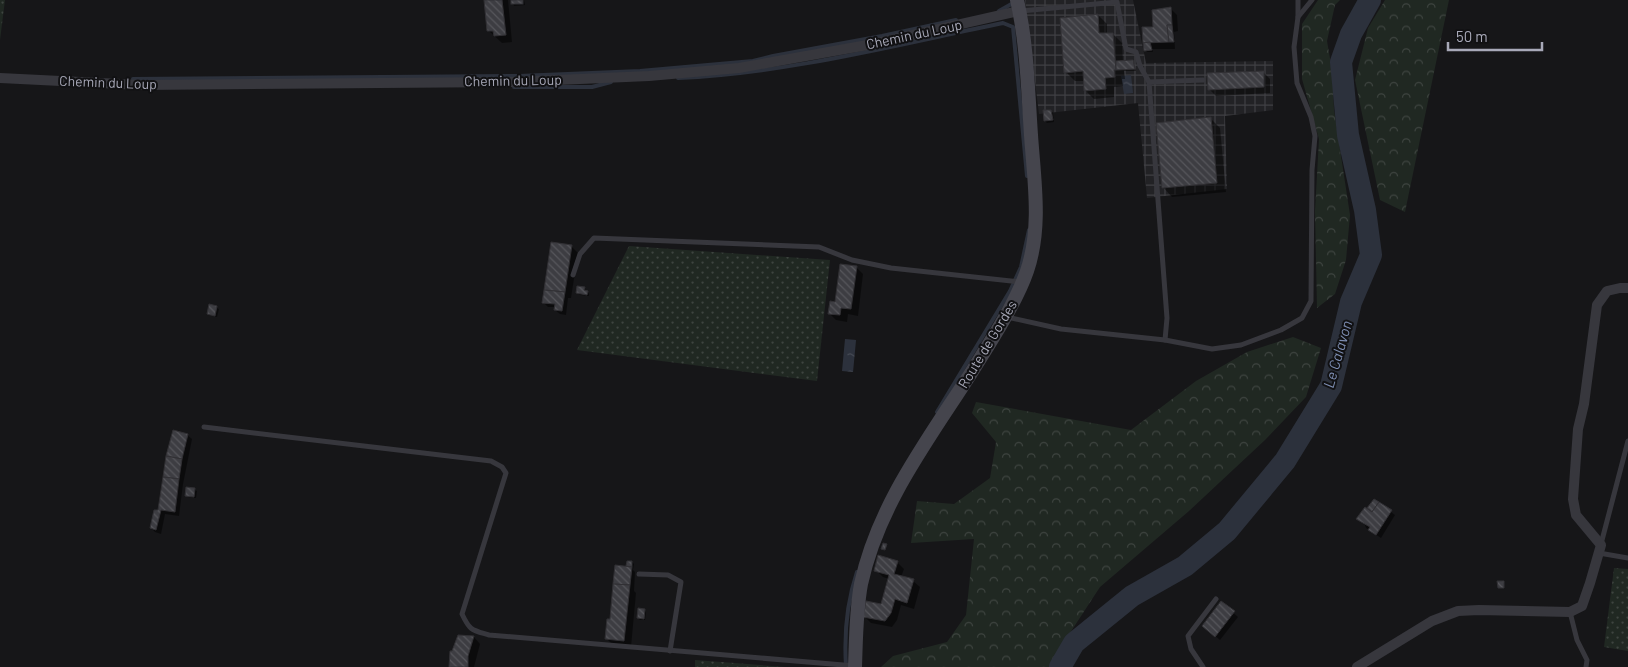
<svg xmlns="http://www.w3.org/2000/svg" width="1628" height="667" font-family="Barlow,sans-serif">
<style>
.industrial{fill:url(#industrial-grid)}
.grass{fill:url(#grass-dots)}
.forest{fill:url(#forest-crowns)}
.water{fill:url(#water-ripples)}
.shadow{fill:#0007}
.lines{fill:none;stroke-linecap:round;stroke-linejoin:round}
.stream{stroke:#2c313c;stroke-width:4}
.river{stroke:#2c313c;stroke-width:22}
.building{fill:url(#building-back-hatch);stroke:#313034}
.lane{stroke:#37373d;stroke-width:5}
.street{stroke:#37373d;stroke-width:10}
.secondary{stroke:#45454d;stroke-width:14}
.labels{text-anchor:middle;dominant-baseline:central;stroke-width:4;stroke-linejoin:round;paint-order:stroke}
.street-label{font-size:14px;fill:#a8a9b8;stroke:#111113}
.water-label{font-size:15px;font-style:italic;fill:#7e8eb3;stroke:#111113}
</style>
<defs>
<pattern id="industrial-grid" width="8" height="8" patternUnits="userSpaceOnUse" patternTransform="scale(1.25)"><rect width="8" height="8" fill="#222225"/><path d="M0 4h8M4 0v8" fill="none" stroke="#3f3f43"/></pattern>
<pattern id="grass-dots" width="8" height="8" patternUnits="userSpaceOnUse" patternTransform="scale(1.25)"><rect width="8" height="8" fill="#202822"/><path d="M2 2h.1M6 6h.1" fill="none" stroke="#3e4440" stroke-width="1.8" stroke-linecap="round"/></pattern>
<pattern id="forest-crowns" width="20" height="18" patternUnits="userSpaceOnUse" patternTransform="scale(1.25)"><rect width="20" height="18" fill="#202822"/><path d="M2 6a3 3 0 1 1 6 0M12 15a3 3 0 1 1 6 0" fill="none" stroke="#3e4440"/></pattern>
<pattern id="water-ripples" width="26" height="14" patternUnits="userSpaceOnUse" patternTransform="scale(1.25)"><rect width="26" height="14" fill="#2c313c"/><path d="M2 4q2-2 4 0t4 0M15 11q2-2 4 0t4 0" fill="none" stroke="#484c56"/></pattern>
<pattern id="building-back-hatch" width="6" height="6" patternUnits="userSpaceOnUse" patternTransform="scale(1.25)"><rect width="6" height="6" fill="#3d3d42"/><path d="M-1 5l2 2M0 0l6 6M5-1l2 2" fill="none" stroke="#56565b"/></pattern>
</defs>
<rect width="100%" height="100%" fill="#161618"/>
<path class="industrial" d="M1025 0H1133L1146 63 1273 61V110L1225 116 1227 189 1147 198 1138 103 1039 114Z"/>
<g class="grass">
<path d="M0 0H5L0 40Z"/>
<path d="M629 246 830 260 817 381 577 350Z"/>
<path d="M1614 568 1628 569V651L1604 647Z"/>
<path d="M695 660 785 667H695Z"/>
</g>
<g class="forest">
<path d="M1318 0H1340L1335 5 1327 41 1332 70 1334 110 1350 215 1346 260 1335 294 1317 308 1315 211 1319 139 1302 79V24Z"/>
<path d="M1385 0H1449L1405 212 1380 200 1355 80 1368 28Z"/>
<path d="M1293 337 1321 348 1306 397 1265 440 1189 511 1100 587 1066 639 1050 667H881L893 656 947 642 966 615 974 539 911 543 917 501 954 504 990 478 996 442 972 413 976 402 1131 430 1196 381 1247 352Z"/>
</g>
<g class="water">
<path d="M1131 75 1133 93 1124 94 1121 76Z"/>
<path d="M845 339 856 340 853 372 842 371Z"/>
</g>
<g class="shadow">
<path d="M485 0H508L512 42 502 43 489 31Z"/>
<path d="M512 0H524L525 5 514 6Z"/>
<path d="M1171 9 1177 15 1178 31 1174 32 1175 49H1152L1153 52H1147L1145 50 1154 28Z"/>
<path d="M1098 15 1107 24V34H1113L1122 43 1123 62 1133 61 1136 71H1124L1125 79H1122L1123 86 1114 87V97L1094 99 1085 90V81H1075L1066 72Z"/>
<path d="M1263 72 1270 79V93L1216 96 1209 89Z"/>
<path d="M1051 111 1053 113 1054 122 1047 123 1045 121Z"/>
<path d="M1211 119 1220 128 1226 192 1172 197 1163 187Z"/>
<path d="M571 246 578 253 571 298H568L566 315 560 314 555 310 556 307H548L543 302Z"/>
<path d="M856 267 863 274 858 316 848 314 847 322 836 320 830 314Z"/>
<path d="M584 288 589 294V296L580 295 578 293Z"/>
<path d="M210 306 219 309 217 317 208 314Z"/>
<path d="M187 435 192 439 183 484 179 516 165 514 161 534 155 532 151 528 159 511Z"/>
<path d="M195 490 197 491 196 498 188 497 186 495Z"/>
<path d="M1374 500 1395 515 1381 538 1366 528 1365 525 1358 519 1368 510Z"/>
<path d="M632 562 634 564 633 570 635 572 634 591 636 593 631 647 613 645 607 639 630 568 628 566Z"/>
<path d="M897 562 904 569 901 577 913 581 920 587 914 609 901 605 897 620 892 627 871 623 864 616 882 606 889 579 883 577 876 570Z"/>
<path d="M1221 602 1238 617 1220 640 1208 630Z"/>
<path d="M644 610 646 612 645 620H640L638 618Z"/>
<path d="M459 636 474 637 480 644 474 667H451Z"/>
</g>
<g class="lines">
<g class="stream">
<path d="M999 11 1015 2"/>
<path d="M678 78C789 73 895 45 1003 23L1013 27 1027 176"/>
<path d="M133 79 519 76 640 71 753 61 773 56 882 36 956 20"/>
<path d="M514 87H592L611 82"/>
<path d="M937 412 1010 291 1021 267 1029 230"/>
<path d="M846 666C844 635 847 602 857 572"/>
</g>
<path class="river" d="M1060 667 1074 643 1132 596 1185 566 1227 531 1285 461 1331 386 1351 302 1371 255 1365 210 1348 135 1341 62 1351 34 1370 0"/>
</g>
<g class="building">
<path d="M484 0H502L506 35 494 36 493 31H487Z"/>
<rect x="511" y="0" width="12" height="4"/>
<path d="M1171 7 1172 25H1167L1169 42 1143 43 1142 27H1153L1152 10Z"/>
<path d="M1098 14 1099 33H1113L1116 70H1114L1115 77 1105 78 1106 89 1084 91 1083 71 1064 73 1060 18Z"/>
<path d="M1167 25H1172L1174 42H1169Z"/>
<path d="M1150 42 1152 50 1144 51 1143 43Z"/>
<path d="M1133 60 1135 69 1116 70V61Z"/>
<path d="M1264 71V87L1208 90 1207 73Z"/>
<path d="M1043 110H1051L1053 120 1044 121Z"/>
<path d="M1211 117 1217 183 1162 188 1156 123Z"/>
<path d="M551 242 572 245 565 292 544 290Z"/>
<path d="M840 264 857 266 851 309 841 308 840 315 828 314 830 301 835 302Z"/>
<path d="M577 286 585 287 584 290 588 291 587 295 576 293Z"/>
<path d="M544 290 565 292 562 311 554 310 555 304 542 303Z"/>
<path d="M209 304 217 306 215 316 207 314Z"/>
<path d="M173 430 188 434 182 459 166 456Z"/>
<path d="M166 456 182 459 179 479 163 477Z"/>
<path d="M163 477 179 479 175 512 161 510 156 530 150 528 154 510H158Z"/>
<path d="M186 487 195 488 194 497 185 496Z"/>
<path d="M1374 499 1379 502 1372 512 1367 508Z"/>
<path d="M1379 502 1392 510 1376 535 1368 530 1370 527 1356 519 1365 507 1372 512Z"/>
<path d="M883 543 887 544 885 550 881 549Z"/>
<path d="M878 555 898 561 894 574 914 579 907 603 895 599 891 613 885 621 863 617 866 601 881 604 889 575 874 571Z"/>
<path d="M627 561H632V567L626 566Z"/>
<path d="M615 565 632 567 630 585 613 584Z"/>
<path d="M1497 581H1504V588H1498Z"/>
<path d="M613 584 630 585 624 641 605 639 607 619H610Z"/>
<path d="M1221 601 1235 611 1215 637 1202 626Z"/>
<path d="M638 608 645 609 644 619 637 618Z"/>
<path d="M458 635 474 636 468 656V667H449L450 651H452Z"/>
</g>
<g class="lines">
<g class="lane">
<path d="M1021 11 1117 2 1126 49 1136 52 1140 66 1149 82 1167 318 1165 340"/>
<path d="M1298 17V0"/>
<path d="M1149 82 1203 80"/>
<path d="M573 275 580 254 594 238 819 247 852 260 891 268 1021 282"/>
<path d="M1007 317 1061 329 1165 340 1212 349 1241 345 1281 330 1302 318 1311 301 1312 170 1315 136 1311 117 1297 83 1294 47 1298 17 1312 0"/>
<path d="M204 427 491 461 502 467 506 473 462 614C470 631 472 630 489 635L855 666"/>
<path d="M1601 544 1628 441"/>
<path d="M1599 553 1628 558"/>
<path d="M639 574 668 575 681 582 670 651"/>
<path d="M1570 612 1577 640 1587 660 1586 667"/>
<path d="M1203 667 1191 649 1188 636 1216 599"/>
</g>
<g class="street">
<path d="M0 78 141 85 511 82 649 76 739 68 873 44 1019 11"/>
<path d="M1357 667 1432 621 1458 611 1479 610 1570 612 1582 606 1590 583 1601 545 1576 515 1573 499 1578 429 1584 404 1597 305 1607 291 1620 288H1628"/>
</g>
<path class="secondary" d="M855 667C856 639 856 611 861 584 878 505 928 440 971 373 989 344 1016 303 1027 271 1042 227 1034 180 1031 135 1028 91 1027 43 1017 0"/>
</g>
<g class="labels">
<g class="street-label">
<text transform="translate(914 34) rotate(-12)">Chemin du Loup</text>
<text transform="translate(513 80) rotate(-1)">Chemin du Loup</text>
<text transform="translate(108 82) rotate(2)">Chemin du Loup</text>
<text transform="translate(987 344) rotate(-59)">Route de Gordes</text>
</g>
<g class="water-label">
<text transform="translate(1337 354) rotate(-74)">Le Calavon</text>
</g>
</g>
<path d="M1448 42v8h94v-8" fill="none" stroke="#a8a9b8" stroke-width="2.5"/>
<text x="1456" y="42" font-size="15" fill="#a8a9b8" stroke="#111113" stroke-width="4" paint-order="stroke">50 m</text>
</svg>
